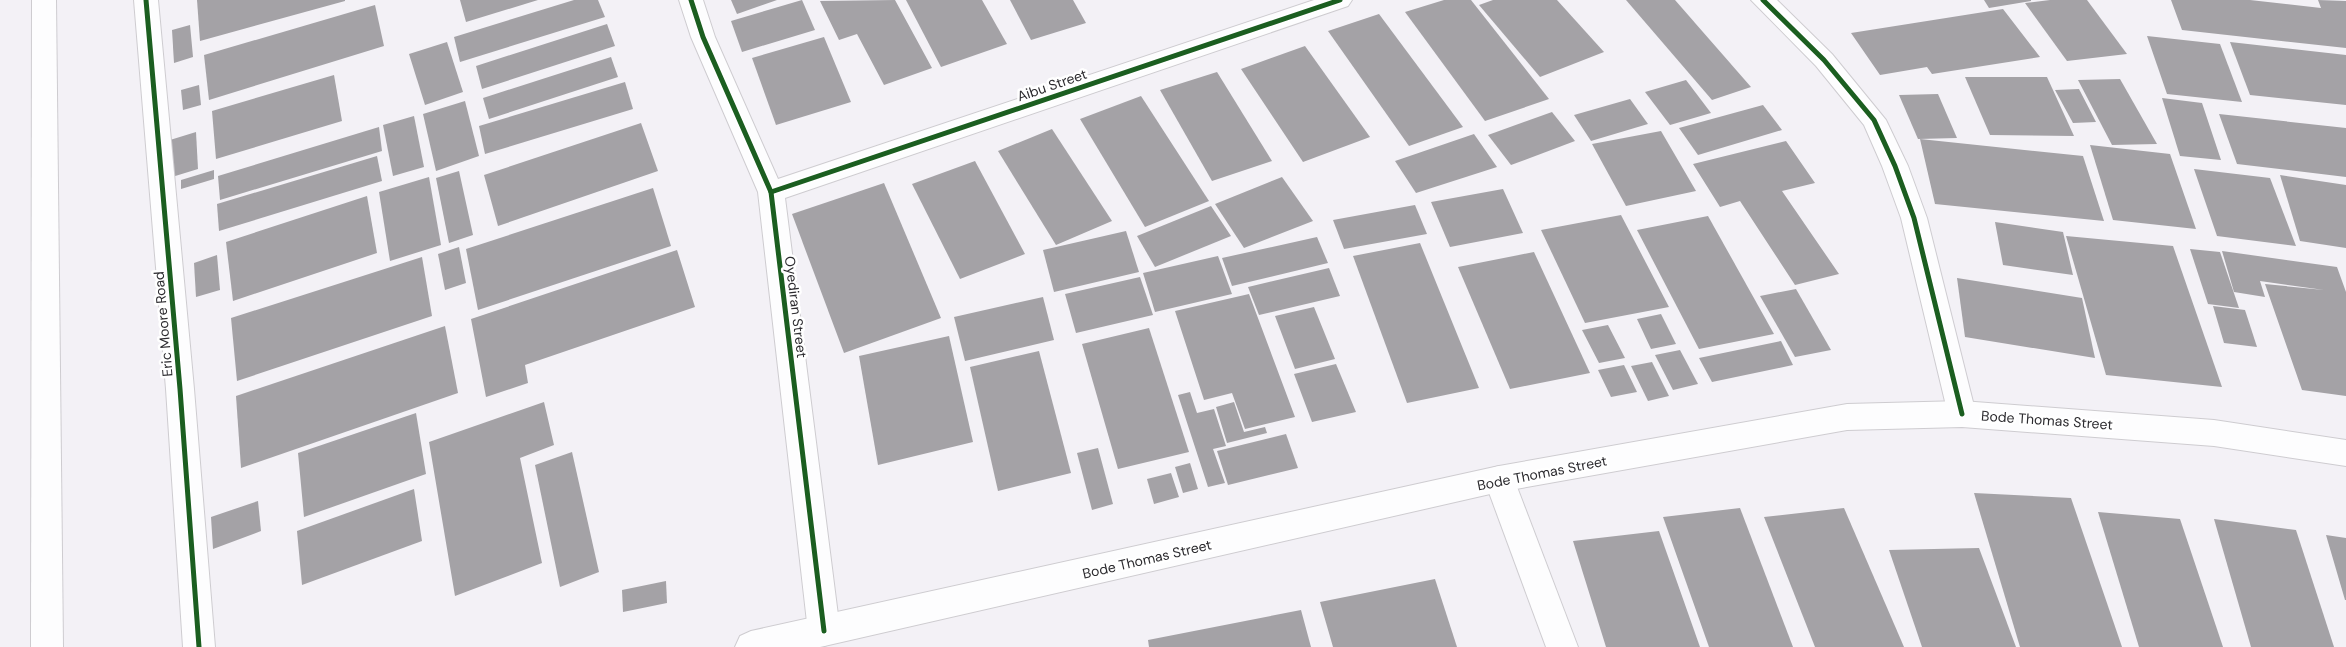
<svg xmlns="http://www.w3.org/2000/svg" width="2346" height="647" font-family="'DM Sans',sans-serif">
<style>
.building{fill:#a4a2a6}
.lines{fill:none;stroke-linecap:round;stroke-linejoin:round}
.minor-casing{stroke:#ceccd0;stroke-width:2}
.major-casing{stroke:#ceccd0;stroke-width:2}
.minor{fill:#fdfdfe;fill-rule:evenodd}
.major{fill:#fdfdfe;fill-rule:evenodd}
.cycleway-casing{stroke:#fff;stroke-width:8}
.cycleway{stroke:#1b5e20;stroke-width:5}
.labels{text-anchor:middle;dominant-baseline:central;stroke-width:5;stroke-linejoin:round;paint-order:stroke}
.street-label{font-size:14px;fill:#2c2b2f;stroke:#fff}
</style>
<rect width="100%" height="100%" fill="#f3f1f6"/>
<g class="building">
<path d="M197 0H345V1L200 41Z"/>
<path d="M460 0H538L466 22Z"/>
<path d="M574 0H598L605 17 460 62 454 37Z"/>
<path d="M731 0H777L737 14Z"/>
<path d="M802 0 815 30 742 52 731 21Z"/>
<path d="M895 0 932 68 884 85 857 34 839 40 820 1Z"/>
<path d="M906 0H982L1007 44 941 67Z"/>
<path d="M1010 0H1073L1086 23 1031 40Z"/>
<path d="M1444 0H1471L1549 99 1485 121 1405 12Z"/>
<path d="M1493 0H1557L1604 52 1540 77 1479 5Z"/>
<path d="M1626 0H1675L1751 87 1712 100Z"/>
<path d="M1984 0H2031V1L1989 8Z"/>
<path d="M2050 0H2087L2127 54 2067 61 2025 3Z"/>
<path d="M2171 0H2250L2321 8 2318 0 2346 1V48L2182 30Z"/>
<path d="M375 5 384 46 209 100 204 55Z"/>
<path d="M2003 9 2040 57 1932 74 1927 67 1880 75 1851 33Z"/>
<path d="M1379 14 1463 127 1409 146 1328 31Z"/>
<path d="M607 24 615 46 482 89 476 66Z"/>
<path d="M190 25 193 57 174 63 172 30Z"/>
<path d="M2147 36 2220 44 2242 102 2167 94Z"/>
<path d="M824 37 851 102 776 125 752 58Z"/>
<path d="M447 42 463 92 425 105 409 54Z"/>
<path d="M2230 42 2346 55V105L2250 95Z"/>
<path d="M1305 46 1370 137 1303 162 1241 69Z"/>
<path d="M611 57 618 77 489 119 483 98Z"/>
<path d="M1217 72 1272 161 1212 181 1160 90Z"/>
<path d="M334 75 342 121 216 159 212 111Z"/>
<path d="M1965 77H2047L2074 136 1990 135Z"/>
<path d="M2120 79 2157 144 2112 145 2078 80Z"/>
<path d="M1686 80 1711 113 1670 125 1645 92Z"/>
<path d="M625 82 633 109 485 154 479 126Z"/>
<path d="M199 85 201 105 183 110 181 90Z"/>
<path d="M2079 89 2096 122 2073 123 2055 90Z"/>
<path d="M1938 94 1957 138 1918 139 1899 95Z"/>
<path d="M1141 96 1209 201 1145 227 1080 119Z"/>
<path d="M2162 98 2202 103 2221 160 2180 156Z"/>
<path d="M1630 99 1648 124 1591 141 1574 115Z"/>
<path d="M465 101 479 156 436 171 423 114Z"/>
<path d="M1763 105 1782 130 1698 155 1679 128Z"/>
<path d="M1552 112 1575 141 1511 165 1488 135Z"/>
<path d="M2219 114 2346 128V177L2237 164Z"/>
<path d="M414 116 424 167 393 176 383 125Z"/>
<path d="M641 123 658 171 498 226 484 175Z"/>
<path d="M379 127 382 151 220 200 218 176Z"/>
<path d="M1052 129 1112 221 1056 245 998 151Z"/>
<path d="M1661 131 1696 191 1626 206 1592 144Z"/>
<path d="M196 132 198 169 172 177 170 140Z"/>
<path d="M1474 134 1497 167 1416 193 1395 161Z"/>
<path d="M1920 139 2083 156 2104 221 1935 204Z"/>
<path d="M1786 141 1815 183 1782 191 1839 274 1795 285 1740 201 1720 207 1693 164Z"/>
<path d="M2090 145 2170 154 2196 229 2113 220Z"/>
<path d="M377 156 382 181 219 231 217 204Z"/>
<path d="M975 161 1025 254 960 279 912 184Z"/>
<path d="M2194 169 2270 178 2296 246 2217 236Z"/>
<path d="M214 170V179L181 189V180Z"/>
<path d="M459 171 473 235 449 243 436 178Z"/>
<path d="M2280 175 2346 185V248L2300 241Z"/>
<path d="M429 177 441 245 390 261 379 192Z"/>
<path d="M1282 177 1313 221 1244 248 1215 204Z"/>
<path d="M884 183 941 318 844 353 792 214Z"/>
<path d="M653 188 671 246 478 310 466 249Z"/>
<path d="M1503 189 1523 233 1450 247 1431 202Z"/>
<path d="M367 196 377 253 233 301 226 242Z"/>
<path d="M1415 205 1427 234 1344 249 1333 220Z"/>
<path d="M1211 206 1231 236 1155 267 1137 236Z"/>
<path d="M1621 215 1669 307 1585 323 1541 230Z"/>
<path d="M1708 216 1774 334 1699 349 1637 230Z"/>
<path d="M1995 222 2063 232 2073 275 2003 265Z"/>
<path d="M1126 231 1139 272 1054 292 1043 250Z"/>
<path d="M2066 236 2173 246 2222 387 2106 375Z"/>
<path d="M1317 237 1328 263 1232 286 1222 258Z"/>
<path d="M1420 243 1479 388 1407 403 1353 256Z"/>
<path d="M459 247 466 283 445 290 438 254Z"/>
<path d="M2190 249 2220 252 2239 308 2208 304Z"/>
<path d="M677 250 695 307 525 365 528 383 486 397 471 319Z"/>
<path d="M2222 251 2337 267 2346 292V396L2302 390 2265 284 2324 290 2260 281 2265 297 2234 292Z"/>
<path d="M1534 252 1590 373 1510 389 1458 267Z"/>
<path d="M217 255 220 290 196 297 194 263Z"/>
<path d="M1218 256 1232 294 1155 312 1143 273Z"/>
<path d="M422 257 432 316 237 381 231 318Z"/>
<path d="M1329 268 1340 296 1259 315 1248 287Z"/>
<path d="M1140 277 1153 315 1076 333 1065 294Z"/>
<path d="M1957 278 2082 298 2095 358 1965 337Z"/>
<path d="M1796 289 1831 350 1795 357 1760 296Z"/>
<path d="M1249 294 1295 417 1245 429 1232 393 1204 400 1175 311Z"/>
<path d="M1043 297 1054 340 965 361 954 317Z"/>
<path d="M2213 306 2245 310 2257 347 2224 343Z"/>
<path d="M1314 307 1335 359 1295 369 1275 316Z"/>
<path d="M1661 314 1676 344 1651 349 1637 319Z"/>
<path d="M1608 325 1625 358 1599 363 1582 330Z"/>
<path d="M445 326 458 393 241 468 236 396Z"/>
<path d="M1149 328 1189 452 1118 469 1082 344Z"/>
<path d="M949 336 973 442 878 465 859 356Z"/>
<path d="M1781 341 1793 365 1712 382 1699 358Z"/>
<path d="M1680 350 1698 384 1673 390 1655 355Z"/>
<path d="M1039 351 1071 473 998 491 970 367Z"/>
<path d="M1652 362 1669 396 1648 401 1631 366Z"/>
<path d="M1336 364 1356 412 1312 422 1294 374Z"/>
<path d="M1624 365 1637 392 1611 397 1598 370Z"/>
<path d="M1190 392 1197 413 1214 409 1226 446 1213 449 1225 483 1208 487 1178 395Z"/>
<path d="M544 402 554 445 520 458 542 563 455 596 429 442Z"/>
<path d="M1234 402 1244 432 1265 427 1267 433 1227 443 1216 407Z"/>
<path d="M416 413 426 474 304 517 298 453Z"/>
<path d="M1286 434 1298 468 1228 485 1217 451Z"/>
<path d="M1098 448 1113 504 1092 510 1077 453Z"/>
<path d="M572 452 599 572 560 587 535 465Z"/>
<path d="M1190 463 1198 489 1183 493 1175 467Z"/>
<path d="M1171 473 1179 497 1154 504 1147 479Z"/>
<path d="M414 489 422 541 302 585 297 531Z"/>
<path d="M1974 493 2071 498 2122 647H2020Z"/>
<path d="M258 501 261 531 213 549 211 517Z"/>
<path d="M1740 508 1793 647H1709L1663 517Z"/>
<path d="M1844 508 1904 647H1815L1764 517Z"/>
<path d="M2098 512 2180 519 2223 647H2139Z"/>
<path d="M2214 519 2296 530 2334 647H2251Z"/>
<path d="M1659 531 1700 647H1606L1573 541Z"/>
<path d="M2326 535 2346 538V600H2345Z"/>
<path d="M1979 548 2016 647H1922L1889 550Z"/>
<path d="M1435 579 1457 647H1333L1320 602Z"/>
<path d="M666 581 667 603 623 612 622 590Z"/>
<path d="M1301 610 1311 647H1149L1148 640Z"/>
</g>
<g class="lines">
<defs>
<g id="minor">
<path d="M32 0H56L63 647H31Z"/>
<path d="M134 0H158L194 389 215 647H183L166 389Z"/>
<path d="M679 0H703L715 37 778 179 1314 0H1352L1348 6 785 198 840 631 835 642 824 646 813 642 808 631 758 192 691 37Z"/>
<path d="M1751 0H1777L1832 54 1886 120 1908 166 1927 218 1976 414 1972 423 1962 427 1952 423 1948 414 1901 218 1882 166 1864 125 1816 66Z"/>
<path d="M1499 466 1509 469 1514 479 1578 647H1546L1484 479 1489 469Z"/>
</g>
<path id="major" d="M1962 401 2214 420 2346 440V466L2214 446 1962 427 1847 430 1499 492 820 647H735L740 636 751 631 1499 466 1847 404Z"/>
</defs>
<use href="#minor" class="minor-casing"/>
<use href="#major" class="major-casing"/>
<use href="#minor" class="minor"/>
<use href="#major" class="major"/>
<defs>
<g id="cycleway">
<path d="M146 0 180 389 199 647"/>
<path d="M691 0 703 37 771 192 824 631"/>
<path d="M1763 0 1824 60 1874 120 1895 166 1914 218 1962 414"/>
<path d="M771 192 1340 0"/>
</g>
</defs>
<use href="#cycleway" class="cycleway-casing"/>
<use href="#cycleway" class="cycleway"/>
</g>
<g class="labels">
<g class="street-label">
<text transform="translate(1052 85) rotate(-19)">Aibu Street</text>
<text transform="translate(796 307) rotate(83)">Oyediran Street</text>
<text transform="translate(163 324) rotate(-95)">Eric Moore Road</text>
<text transform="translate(2047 420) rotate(4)">Bode Thomas Street</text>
<text transform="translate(1542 473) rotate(-11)">Bode Thomas Street</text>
<text transform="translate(1147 559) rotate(-13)">Bode Thomas Street</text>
</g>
</g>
</svg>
